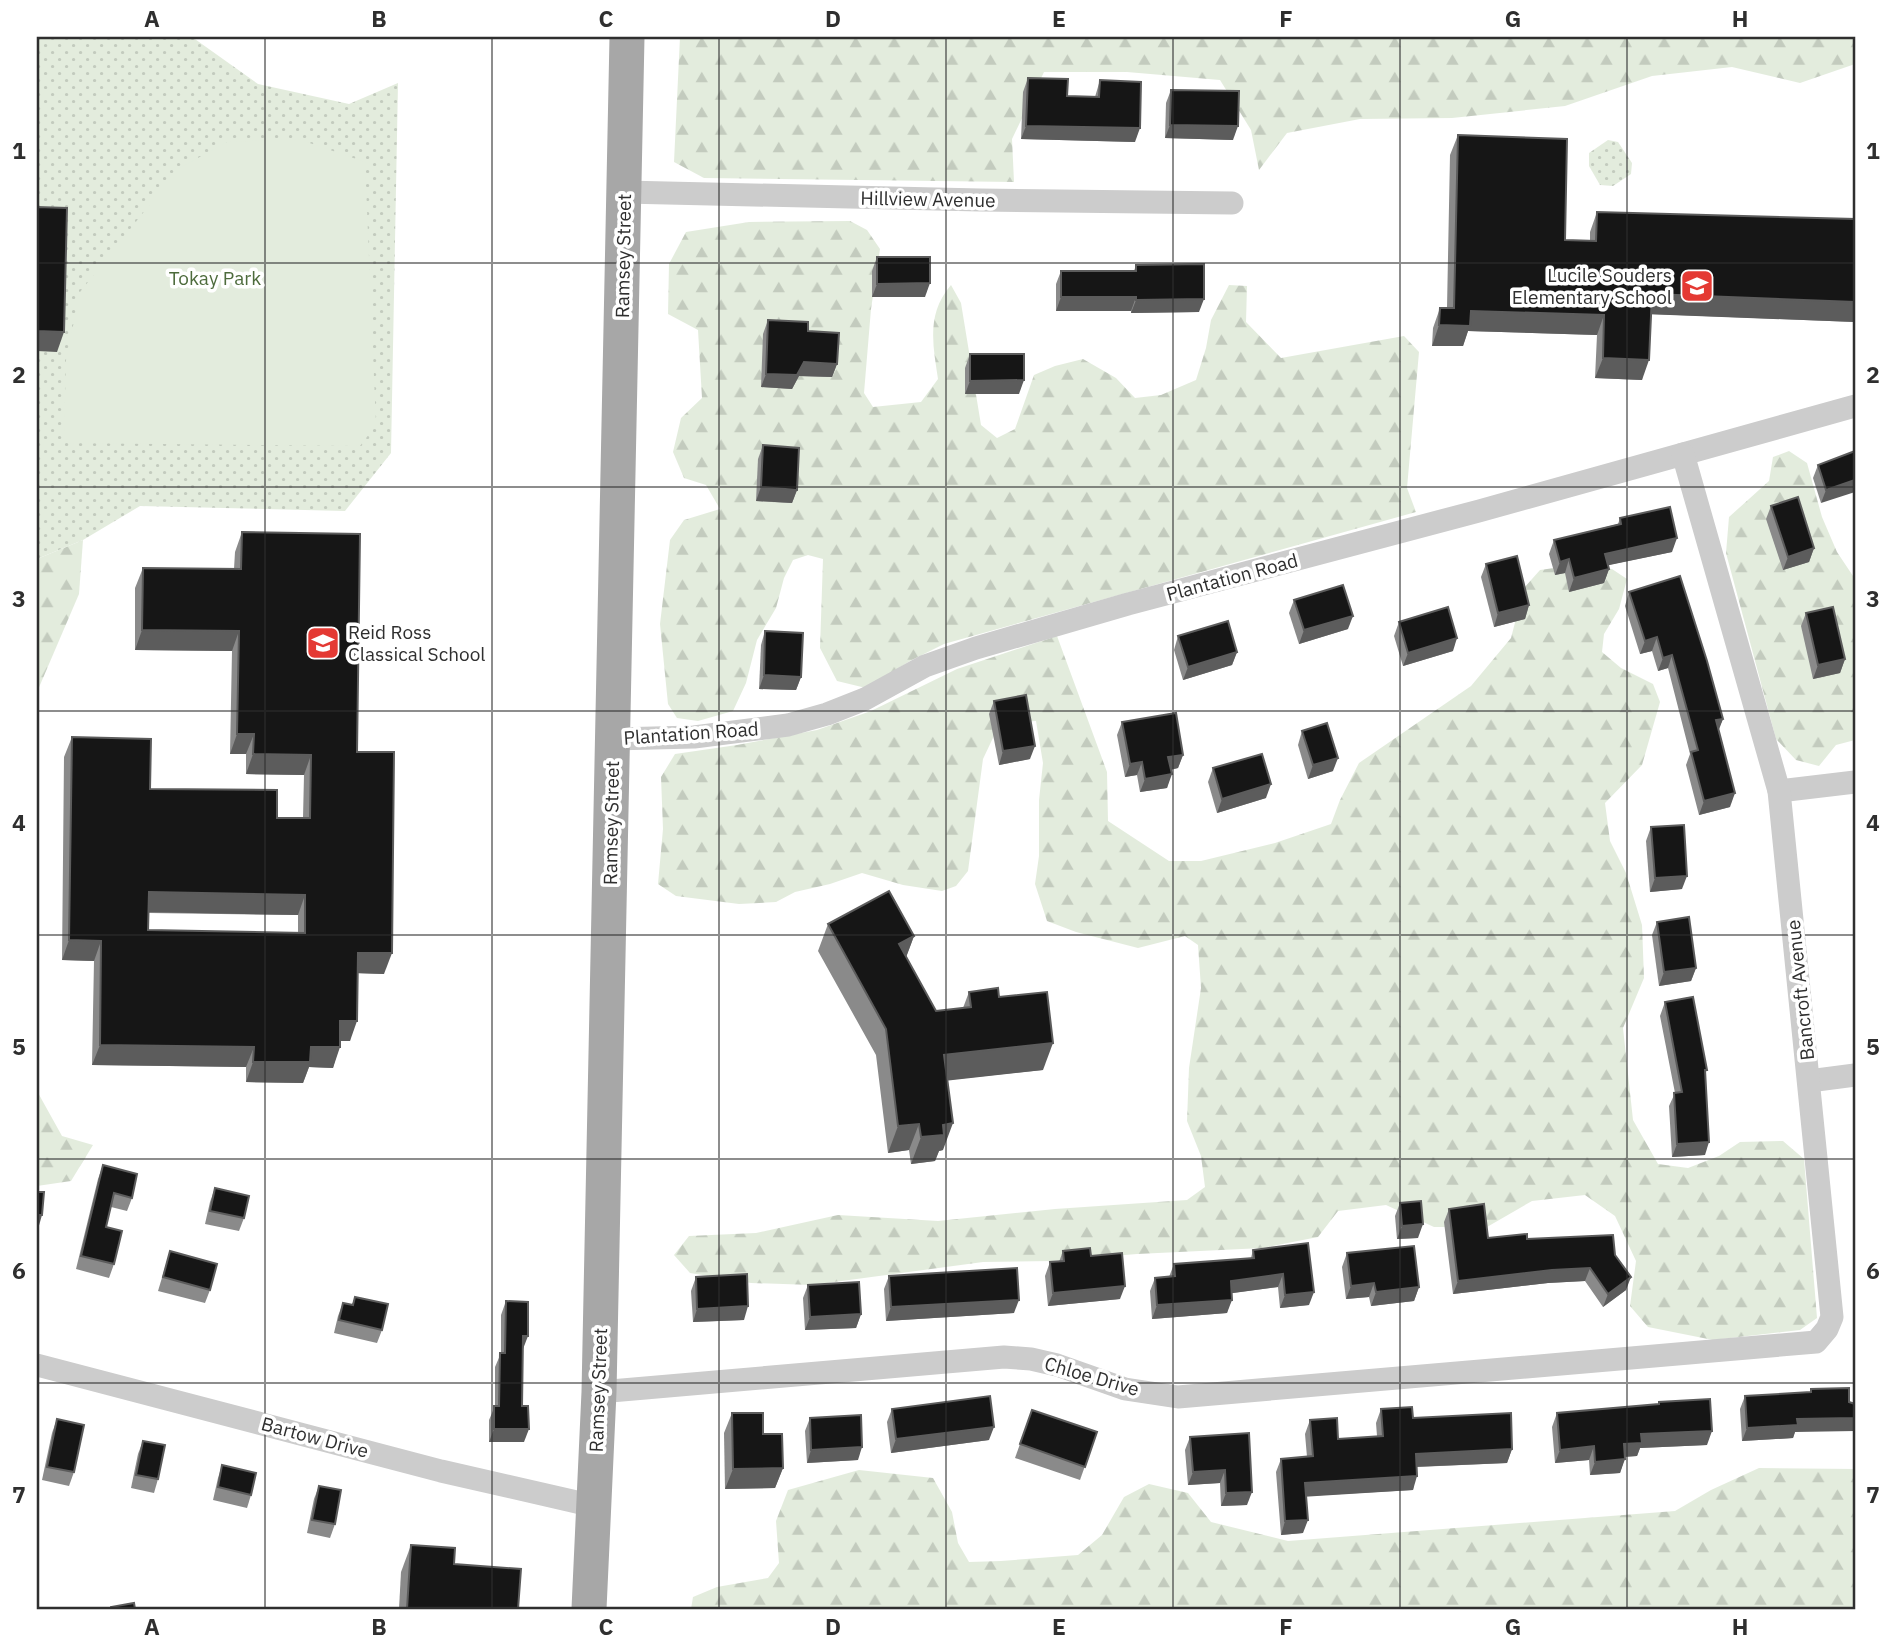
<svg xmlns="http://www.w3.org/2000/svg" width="1892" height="1646" font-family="'IBM Plex Sans',sans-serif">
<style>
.forest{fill:url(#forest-firs)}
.park{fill:url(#park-dots)}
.garden{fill:#e3ecdd}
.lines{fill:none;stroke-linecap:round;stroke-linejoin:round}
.minor{stroke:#ccc;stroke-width:23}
.primary{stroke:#a7a7a7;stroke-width:35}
.wall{fill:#8a8a8a;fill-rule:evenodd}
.shaded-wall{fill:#5c5c5c}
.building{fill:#161616;stroke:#5c5c5c;stroke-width:2;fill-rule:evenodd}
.grid{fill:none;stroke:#2f2f2f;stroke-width:2;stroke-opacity:0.55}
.labels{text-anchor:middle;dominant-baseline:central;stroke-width:7;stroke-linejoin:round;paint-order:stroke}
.street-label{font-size:19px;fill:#2f2f2f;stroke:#fff}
.poi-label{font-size:19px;fill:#2f2f2f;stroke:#fff;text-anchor:end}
.park-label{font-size:19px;fill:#4d6b3c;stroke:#fff}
.neatline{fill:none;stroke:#2f2f2f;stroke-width:2.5}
.grid-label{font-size:23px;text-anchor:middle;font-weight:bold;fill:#2f2f2f}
</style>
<defs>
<pattern id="forest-firs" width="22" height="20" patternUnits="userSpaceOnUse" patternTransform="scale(1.75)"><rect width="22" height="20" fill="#e3ecdd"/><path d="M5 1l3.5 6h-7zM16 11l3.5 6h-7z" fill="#c3cbbe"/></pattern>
<pattern id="park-dots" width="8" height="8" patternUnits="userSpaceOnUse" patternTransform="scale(1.75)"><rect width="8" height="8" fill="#e3ecdd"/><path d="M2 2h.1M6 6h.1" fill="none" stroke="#c3cbbe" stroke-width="1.8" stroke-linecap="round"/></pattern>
</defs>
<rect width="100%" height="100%" fill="#fff"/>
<g class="forest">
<path d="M680 37H1855V64L1800 83 1732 67 1652 76 1565 106 1452 118 1360 119 1287 133 1259 170 1251 130 1220 80 1127 72H1044L1012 139 1014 182 704 178 674 162Z"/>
<path d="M850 221 867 230 880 249 871 309 864 393 873 407 921 402 938 379C933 345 926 314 951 285L961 303 981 425 997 438 1015 429 1034 375 1055 366 1083 359 1116 378 1135 398 1161 395 1196 380 1206 348 1211 320 1229 285 1247 286 1246 322 1281 358 1404 336 1419 352 1407 488 1416 512 944 644 910 661 866 688 837 681 820 648 823 559 808 555 793 560 784 578 776 608 757 640 746 683 733 711 698 721 677 718 668 704 660 624 670 540 684 520 720 509 706 485 684 478 673 452 681 418 702 398 698 330 668 314 669 264 686 232 749 222Z"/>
<path d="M1789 451 1807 463 1822 517 1837 552 1855 579V740L1836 745 1819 766 1796 760 1776 739 1726 553 1729 517 1769 481 1773 457Z"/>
<path d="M83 540 79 594 37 692V559Z"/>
<path d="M1582 564 1612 569 1627 579 1619 609 1604 634 1602 652 1621 668 1653 684 1660 702 1642 765 1605 803 1610 841 1626 873 1642 925 1644 978 1623 1028 1633 1120 1658 1164 1688 1168 1719 1156 1740 1142 1783 1141 1804 1159 1817 1318 1800 1330 1713 1340 1648 1327 1630 1306 1636 1261 1615 1216 1585 1195 1532 1201 1487 1227H1434L1386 1205 1338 1211 1318 1237 1263 1248 1137 1254 1052 1261 983 1262 812 1285 751 1283 690 1273 674 1255 689 1236 756 1233 838 1215 938 1221 1055 1209 1187 1200 1205 1187 1201 1156 1187 1121 1189 1068 1201 988 1198 945 1185 936 1138 948 1076 932 1047 921 1035 884 1039 856V800L1043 763 1036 721 1000 723 983 759 968 871 956 886 942 891 903 885 862 873 830 884 795 892 776 902 739 904 676 896 658 884 663 829 661 777 675 754 737 745 817 730 871 711 957 669 1057 636 1107 772 1108 821 1169 861H1201L1275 843 1331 824 1340 800 1359 763 1471 686 1511 638 1524 588 1540 570Z"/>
<path d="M37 1091 62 1136 93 1145 71 1181 37 1186Z"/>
<path d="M1759 1468 1855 1469V1609H691L693 1597 717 1587 768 1578 779 1563 776 1521 788 1490 859 1470 933 1478 952 1512 958 1543 969 1562 1001 1561 1078 1555 1102 1535 1124 1497 1149 1484 1188 1493 1211 1522 1288 1541 1675 1511 1711 1490Z"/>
</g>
<g class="park">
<path d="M37 37H192L258 84 349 104 398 83 391 453 345 511 140 506 83 540 37 559Z"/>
<path d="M1608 140 1618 142 1632 163 1631 174 1613 186 1600 185 1589 166V153Z"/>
</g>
<path class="garden" d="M298 139 365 162 376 425 360 446 64 443 66 360 80 292 178 169 227 142Z"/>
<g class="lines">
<g class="minor">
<path d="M624 192 980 200 1232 203"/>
<path d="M613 739 694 737 788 725 827 714 865 699 925 666 976 648 1128 604 1479 511 1855 406"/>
<path d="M1779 791 1855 782"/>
<path d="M1809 1081 1855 1075"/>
<path d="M37 1365 441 1471 594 1506"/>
<path d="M599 1392 1004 1357 1031 1359 1057 1365 1125 1389 1178 1397 1816 1342 1827 1329 1832 1317 1779 791 1683 454"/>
</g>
<path class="primary" d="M589 1609 599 1392 627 37"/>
</g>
<g class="wall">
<path d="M1028 78 1067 96 1095 97 1100 80 1135 142 1021 139 1023 92Z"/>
<path d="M1171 90 1233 140 1165 138 1166 103Z"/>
<path d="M1458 135 1565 240 1590 241V232L1597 212 1854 219 1855 202V322L1651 314 1642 380 1595 378 1597 335 1468 331 1463 346H1432L1433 328 1440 308H1447L1450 155Z"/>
<path d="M877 257 925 297H872V271Z"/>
<path d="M1136 265 1199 312 1131 313V311H1056V284L1061 271H1134Z"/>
<path d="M768 320 837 364 832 377 799 376 792 389 761 387 763 334Z"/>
<path d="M970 354 1019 394H965V368Z"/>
<path d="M763 445 797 490 792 503 756 501 758 459Z"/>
<path d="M1855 451 1821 503 1813 478 1818 465Z"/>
<path d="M1771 506 1814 548 1809 562 1783 570 1766 519Z"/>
<path d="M1620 518 1672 552 1608 565 1609 569 1604 583 1569 592 1565 573 1555 575 1549 554 1554 540 1618 524Z"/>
<path d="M242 532 357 752 384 974 358 973 350 1041H340L333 1068 309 1067 303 1083 246 1082V1067L92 1065 94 961 62 960 64 757 72 737 150 789 277 818H303L304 775 246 774V754H230L232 651 135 650V588L143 568 234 569 235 552ZM149 913 298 915V933L148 930Z"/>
<path d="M1486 564 1529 605 1525 619 1494 627 1481 577Z"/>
<path d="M1629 592 1723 719 1718 730 1730 807 1699 815 1686 765 1690 754 1668 668 1658 671 1652 651 1640 654 1625 606Z"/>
<path d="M1294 600 1348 629 1299 644 1289 613Z"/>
<path d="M1806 613 1845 659 1840 673 1813 679 1801 626Z"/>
<path d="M1399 622 1453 651 1403 666 1394 636Z"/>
<path d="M765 631 801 677 796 690 759 689 761 645Z"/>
<path d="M1178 636 1237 652 1232 665 1183 680 1174 650Z"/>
<path d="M994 701 1030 759 999 765 989 714Z"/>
<path d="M1122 722 1183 755 1178 768 1171 770 1167 788 1140 792 1137 775 1125 777 1117 735Z"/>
<path d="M1302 731 1333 771 1308 779 1298 745Z"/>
<path d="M1213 768 1266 798 1217 813 1208 782Z"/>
<path d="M1651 827 1682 889 1650 892 1646 841Z"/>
<path d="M1855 838V873H1854L1853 845Z"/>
<path d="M1657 922 1696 968 1691 981 1659 986 1652 935Z"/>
<path d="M828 924 914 936 906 957 936 1011 963 1008 969 992 999 997 1043 1070 947 1080 943 1150 939 1151 935 1161 911 1164 909 1150 888 1153 876 1055 818 951Z"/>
<path d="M1665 1002 1707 1070 1705 1074V1155L1672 1157 1669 1106 1675 1093 1660 1016Z"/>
<path d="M103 1165 132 1198 127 1211 111 1207 106 1227 114 1264 109 1278 76 1269 98 1179Z"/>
<path d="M215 1188 244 1218 239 1231 205 1224 210 1202Z"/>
<path d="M1400 1203 1418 1238 1397 1239 1395 1216Z"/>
<path d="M1449 1209 1488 1238 1527 1239 1615 1255 1626 1290 1603 1307 1585 1281 1548 1283 1453 1294 1444 1222Z"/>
<path d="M1308 1243 1309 1305 1280 1308 1278 1287 1232 1293 1227 1313 1152 1319 1150 1291 1155 1278 1169 1277 1174 1264 1251 1258 1253 1250Z"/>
<path d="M170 1251 210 1290 205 1303 158 1291Z"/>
<path d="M1063 1251 1091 1256 1120 1299 1048 1306 1045 1276 1050 1262H1059Z"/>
<path d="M1347 1253 1419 1287 1414 1301 1371 1306 1369 1297 1346 1299 1342 1267Z"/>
<path d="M889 1276 1014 1313 886 1321 884 1289Z"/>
<path d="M696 1277 744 1320 693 1322 691 1291Z"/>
<path d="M808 1285 861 1314 856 1328 805 1330 803 1298Z"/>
<path d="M355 1297 382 1330 377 1343 334 1333 338 1316 343 1303 352 1305Z"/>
<path d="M506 1301 523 1349 522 1406 524 1442H489V1420L495 1406V1367L501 1353V1315Z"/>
<path d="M1849 1388 1795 1432 1793 1438 1742 1441 1740 1409 1745 1396 1810 1392 1811 1389Z"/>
<path d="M1659 1402 1707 1445 1640 1448 1637 1456 1625 1457 1620 1473 1590 1475 1589 1460 1555 1463 1552 1427 1557 1413 1658 1404Z"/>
<path d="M892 1409 989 1440 891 1453 887 1422Z"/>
<path d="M1381 1409 1413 1418 1512 1449 1507 1463 1417 1467 1413 1490 1306 1496 1303 1533 1281 1535 1276 1472 1281 1459 1307 1457 1305 1434 1310 1420 1338 1439 1377 1436 1376 1423Z"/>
<path d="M1032 1410 1097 1432 1080 1480 1015 1458Z"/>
<path d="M732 1413 763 1434 783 1468 775 1488 725 1489 724 1433Z"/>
<path d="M810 1418 858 1460 807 1463 805 1431Z"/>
<path d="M57 1419 74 1472 69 1486 42 1480 52 1433Z"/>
<path d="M1249 1433 1247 1505 1221 1506 1220 1483 1188 1485 1185 1450 1190 1437Z"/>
<path d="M143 1441 158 1479 154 1493 131 1488 138 1454Z"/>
<path d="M222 1465 251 1495 247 1508 213 1500 218 1478Z"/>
<path d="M319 1486 335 1524 330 1538 307 1533 314 1499Z"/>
<path d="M411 1545 454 1564 518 1609H399L401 1572Z"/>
</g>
<g class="shaded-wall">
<path d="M1170 125 1238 126 1233 140 1165 138Z"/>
<path d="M1026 126 1140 128 1135 142 1021 139Z"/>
<path d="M930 283 925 297H872L877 284Z"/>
<path d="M1652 294 1855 302V322L1644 314Z"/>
<path d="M1061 297H1136L1131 311H1056Z"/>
<path d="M1204 299 1199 312 1131 313 1136 300Z"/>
<path d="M1471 311 1604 315 1597 335 1468 331 1463 346H1432L1439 325Z"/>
<path d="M37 331 64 332 57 352 37 351Z"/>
<path d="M1603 358 1649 360 1642 380 1595 378Z"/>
<path d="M804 362 837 364 832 377 799 376 792 389 761 387 766 374Z"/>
<path d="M1024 380 1019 394H965L970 381Z"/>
<path d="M1855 480V492L1821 503 1826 490Z"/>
<path d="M761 487 797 490 792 503 756 501Z"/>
<path d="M1677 538 1672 552 1600 567 1605 554Z"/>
<path d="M1814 548 1809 562 1783 570 1788 557Z"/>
<path d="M1569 559 1565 573 1555 575 1560 562Z"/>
<path d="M1609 569 1604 583 1569 592 1574 578Z"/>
<path d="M1529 605 1525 619 1494 627 1498 613Z"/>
<path d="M1353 616 1348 629 1299 644 1304 630Z"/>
<path d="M142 630 239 631 232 651 135 650Z"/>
<path d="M1657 637 1652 651 1640 654 1645 641Z"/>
<path d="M1457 638 1453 651 1403 666 1408 653Z"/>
<path d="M1237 652 1232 665 1183 680 1188 667Z"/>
<path d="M1672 655 1668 668 1658 671 1663 658Z"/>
<path d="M1845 659 1840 673 1813 679 1818 665Z"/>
<path d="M764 675 801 677 796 690 759 689Z"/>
<path d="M1723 719 1718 732 1716 720Z"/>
<path d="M237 734H254L246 754H230Z"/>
<path d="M1035 746 1030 759 999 765 1003 751Z"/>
<path d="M253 754 311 755 304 775 246 774Z"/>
<path d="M1183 755 1178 768 1164 771 1168 757Z"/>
<path d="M1338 758 1333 771 1308 779 1313 765Z"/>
<path d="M1142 762 1137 775 1125 777 1130 764Z"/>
<path d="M1172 774 1167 788 1140 792 1145 779Z"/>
<path d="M1271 784 1266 798 1217 813 1222 799Z"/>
<path d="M1735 793 1730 807 1699 815 1704 801Z"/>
<path d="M1687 876 1682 889 1650 892 1655 878Z"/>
<path d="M149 892 305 895 298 915 142 912Z"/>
<path d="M914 936 904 963 899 944Z"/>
<path d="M69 940 101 941 94 961 62 960Z"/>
<path d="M358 953H392L384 974 351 973Z"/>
<path d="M1696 968 1691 981 1659 986 1664 972Z"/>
<path d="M340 1021H357L350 1041H333Z"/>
<path d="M1053 1043 1043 1070 935 1082 944 1055Z"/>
<path d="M100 1045 254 1047 246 1067 92 1065Z"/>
<path d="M311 1047H340L333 1068 309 1067 303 1083 246 1082 253 1062Z"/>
<path d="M953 1123 943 1150 939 1151 935 1161 911 1164 921 1137 943 1125Z"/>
<path d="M919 1124 909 1150 888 1153 898 1126Z"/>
<path d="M1709 1142 1705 1155 1672 1157 1677 1144Z"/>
<path d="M37 1215H42L38 1229H37Z"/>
<path d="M1423 1224 1418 1238 1397 1239 1402 1226Z"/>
<path d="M1590 1268 1585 1281 1548 1283 1453 1294 1458 1281 1552 1270Z"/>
<path d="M1283 1274 1278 1287 1226 1294 1231 1281Z"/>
<path d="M1631 1277 1626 1290 1603 1307 1608 1294Z"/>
<path d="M1374 1283 1369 1297 1346 1299 1351 1286Z"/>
<path d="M1125 1286 1120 1299 1048 1306 1053 1293Z"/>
<path d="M1419 1287 1414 1301 1371 1306 1376 1292Z"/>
<path d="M1314 1292 1309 1305 1280 1308 1285 1295Z"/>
<path d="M1019 1300 1014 1313 886 1321 891 1307Z"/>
<path d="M1232 1300 1227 1313 1152 1319 1157 1305Z"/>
<path d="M748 1306 744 1320 693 1322 697 1309Z"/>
<path d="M861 1314 856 1328 805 1330 810 1317Z"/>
<path d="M523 1336H528L523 1349Z"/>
<path d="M1855 1418V1431L1795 1432 1793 1438 1742 1441 1747 1428 1797 1419Z"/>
<path d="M994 1427 989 1440 891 1453 896 1439Z"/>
<path d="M494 1429H529L524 1442H489Z"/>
<path d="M1712 1431 1707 1445 1640 1448 1637 1456 1619 1457 1624 1444 1641 1434Z"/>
<path d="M1594 1446 1589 1460 1555 1463 1560 1450Z"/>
<path d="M862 1447 858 1460 807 1463 811 1450Z"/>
<path d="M1512 1449 1507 1463 1411 1467 1416 1454Z"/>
<path d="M1625 1459 1620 1473 1590 1475 1595 1462Z"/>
<path d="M783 1468 775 1488 725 1489 733 1469Z"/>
<path d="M1225 1470 1220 1483 1188 1485 1193 1472Z"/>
<path d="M1417 1476 1413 1490 1301 1497 1305 1483Z"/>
<path d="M1252 1492 1247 1505 1221 1506 1226 1493Z"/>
<path d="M1308 1520 1303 1533 1281 1535 1285 1521Z"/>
</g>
<g class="building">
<path d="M1028 78 1068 79 1067 96 1099 97 1100 80 1141 82 1140 128 1026 126Z"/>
<path d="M1171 90 1239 91 1238 126 1170 125Z"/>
<path d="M1458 135 1567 139 1565 240 1596 241 1597 212 1855 219V302L1652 294 1649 360 1603 358 1604 315 1471 311 1470 326 1439 325 1440 308H1454Z"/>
<path d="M37 207 67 208 64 332 37 331Z"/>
<path d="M877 257H930V283L877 284Z"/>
<path d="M1204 264V299L1136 300V297H1061V271H1136V265Z"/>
<path d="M768 320 808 322V331L839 333 837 364 804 362 797 375 766 374Z"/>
<path d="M970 354H1024V380L970 381Z"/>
<path d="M763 445 799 448 797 490 761 487Z"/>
<path d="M1855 451V480L1826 490 1818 465Z"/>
<path d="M1798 497 1814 548 1788 557 1771 506Z"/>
<path d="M1670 507 1677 538 1605 554 1609 569 1574 578 1569 559 1560 562 1554 540 1621 524 1620 518Z"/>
<path d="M242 532 360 534 357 752H394L392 953H358L357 1021H340V1047H311L310 1062H253L254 1047 100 1045 101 941 69 940 72 737 151 739 150 789 277 790V818H310L311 755 253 754 254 734H237L239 631 142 630 143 568 241 569ZM149 892 305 895V933L148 930Z"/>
<path d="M1517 556 1529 605 1498 613 1486 564Z"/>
<path d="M1680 576 1707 661 1723 719 1716 720 1735 793 1704 801 1691 752 1698 750 1672 655 1663 658 1657 637 1645 641 1629 592Z"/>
<path d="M1343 585 1353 616 1304 630 1294 600Z"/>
<path d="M1448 607 1457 638 1408 653 1399 622Z"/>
<path d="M1833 607 1845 659 1818 665 1806 613Z"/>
<path d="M1228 621 1237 652 1188 667 1178 636Z"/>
<path d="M765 631 803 633 801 677 764 675Z"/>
<path d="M1026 695 1035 746 1003 751 994 701Z"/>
<path d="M1176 713 1183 755 1168 757 1172 774 1145 779 1142 762 1130 764 1122 722Z"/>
<path d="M1327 723 1338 758 1313 765 1302 731Z"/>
<path d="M1262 754 1271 784 1222 799 1213 768Z"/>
<path d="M1684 825 1687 876 1655 878 1651 827Z"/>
<path d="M889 891 914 936 899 944 936 1011 971 1007 969 992 998 988 999 997 1047 992 1053 1043 944 1055 953 1123 943 1125 944 1135 921 1137 919 1124 898 1126 886 1029 828 924Z"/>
<path d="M1689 917 1696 968 1664 972 1657 922Z"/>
<path d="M1693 997 1707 1070H1705L1709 1142 1677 1144 1674 1093 1682 1092 1665 1002Z"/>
<path d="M103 1165 137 1174 132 1198 114 1193 106 1227 122 1231 114 1264 81 1256Z"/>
<path d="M215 1188 249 1196 244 1218 210 1211Z"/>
<path d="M37 1192H44L42 1215H37Z"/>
<path d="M1421 1201 1423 1224 1402 1226 1400 1203Z"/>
<path d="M1484 1204 1488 1238 1527 1234V1239L1613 1235 1615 1255 1631 1277 1608 1294 1590 1268 1552 1270 1458 1281 1449 1209Z"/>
<path d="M1308 1243 1314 1292 1285 1295 1283 1274 1231 1281 1232 1300 1157 1305 1155 1278 1175 1276 1174 1264 1254 1258 1253 1250Z"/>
<path d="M1414 1246 1419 1287 1376 1292 1374 1283 1351 1286 1347 1253Z"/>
<path d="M1090 1248 1091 1256 1122 1253 1125 1286 1053 1293 1050 1262 1064 1261 1063 1251Z"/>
<path d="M170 1251 217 1264 210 1290 163 1277Z"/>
<path d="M1017 1268 1019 1300 891 1307 889 1276Z"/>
<path d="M747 1274 748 1306 697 1309 696 1277Z"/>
<path d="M859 1282 861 1314 810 1317 808 1285Z"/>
<path d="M355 1297 388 1304 382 1330 339 1320 343 1303 353 1305Z"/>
<path d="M506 1301 528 1302V1336H523L522 1406H528L529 1429H494V1406H499L500 1353H505Z"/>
<path d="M1849 1388V1402L1855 1404V1418L1797 1419 1798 1425 1747 1428 1745 1396 1811 1392V1389Z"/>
<path d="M990 1396 994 1427 896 1439 892 1409Z"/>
<path d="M1710 1399 1712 1431 1641 1434 1642 1443 1624 1444 1625 1459 1595 1462 1594 1446 1560 1450 1557 1413 1659 1404V1402Z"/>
<path d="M1412 1407 1413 1418 1511 1413 1512 1449 1416 1454 1417 1476 1305 1483 1308 1520 1285 1521 1281 1459 1313 1456 1310 1420 1337 1418 1338 1439 1383 1436 1381 1409Z"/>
<path d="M1032 1410 1097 1432 1085 1467 1020 1444Z"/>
<path d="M732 1413H763V1434H782L783 1468 733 1469Z"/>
<path d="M861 1415 862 1447 811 1450 810 1418Z"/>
<path d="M57 1419 84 1425 74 1472 47 1467Z"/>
<path d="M1249 1433 1252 1492 1226 1493 1225 1470 1193 1472 1190 1437Z"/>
<path d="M143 1441 165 1445 158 1479 136 1475Z"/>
<path d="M222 1465 256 1473 251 1495 218 1487Z"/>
<path d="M319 1486 341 1490 335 1524 312 1520Z"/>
<path d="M411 1545 455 1548 454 1564 521 1569 518 1609H407Z"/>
<path d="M134 1603 135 1609H111V1607Z"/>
</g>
<path class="grid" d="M265 37V1609M492 37V1609M719 37V1609M946 37V1609M1173 37V1609M1400 37V1609M1627 37V1609M37 263H1855M37 487H1855M37 711H1855M37 935H1855M37 1159H1855M37 1383H1855"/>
<defs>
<symbol id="school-square" viewBox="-11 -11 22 22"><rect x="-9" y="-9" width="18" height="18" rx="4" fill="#e43933" stroke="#fff"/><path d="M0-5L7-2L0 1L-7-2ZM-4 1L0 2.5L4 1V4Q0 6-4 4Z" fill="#fff"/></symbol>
</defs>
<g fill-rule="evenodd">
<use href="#school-square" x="1678" y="267" width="38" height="38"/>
<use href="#school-square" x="304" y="624" width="38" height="38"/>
</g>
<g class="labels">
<g class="street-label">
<text transform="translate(928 199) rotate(1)">Hillview Avenue</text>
<text transform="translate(623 256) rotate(-89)">Ramsey Street</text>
<text transform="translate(1232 577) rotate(-15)">Plantation Road</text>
<text transform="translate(691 733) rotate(-4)">Plantation Road</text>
<text transform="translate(611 823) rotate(-89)">Ramsey Street</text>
<text transform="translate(1800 990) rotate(-96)">Bancroft Avenue</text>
<text transform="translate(1092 1376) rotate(16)">Chloe Drive</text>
<text transform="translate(598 1390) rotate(-88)">Ramsey Street</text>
<text transform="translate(315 1437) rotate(15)">Bartow Drive</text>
</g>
<g class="poi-label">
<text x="1672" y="275">Lucile Souders<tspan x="1672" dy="22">Elementary School</tspan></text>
<text x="348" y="632" text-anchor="start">Reid Ross<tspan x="348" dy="22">Classical School</tspan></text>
</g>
<g class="park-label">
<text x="215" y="278">Tokay Park</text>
</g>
</g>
<rect width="1892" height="1646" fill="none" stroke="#ffffff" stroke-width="77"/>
<rect x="38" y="38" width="1816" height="1570" class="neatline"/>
<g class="grid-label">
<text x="152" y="27">A</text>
<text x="379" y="27">B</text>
<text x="606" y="27">C</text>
<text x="833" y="27">D</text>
<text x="1059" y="27">E</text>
<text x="1286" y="27">F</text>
<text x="1513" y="27">G</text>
<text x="1740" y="27">H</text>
<text x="19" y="159">1</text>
<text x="1873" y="159">1</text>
<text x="19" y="383">2</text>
<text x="1873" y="383">2</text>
<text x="19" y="607">3</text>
<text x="1873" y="607">3</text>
<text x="19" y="831">4</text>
<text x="1873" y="831">4</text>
<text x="19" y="1055">5</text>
<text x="1873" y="1055">5</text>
<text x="19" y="1279">6</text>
<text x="1873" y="1279">6</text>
<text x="19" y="1503">7</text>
<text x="1873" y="1503">7</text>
<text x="152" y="1635">A</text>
<text x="379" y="1635">B</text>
<text x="606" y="1635">C</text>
<text x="833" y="1635">D</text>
<text x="1059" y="1635">E</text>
<text x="1286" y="1635">F</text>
<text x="1513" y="1635">G</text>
<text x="1740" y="1635">H</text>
</g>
</svg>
